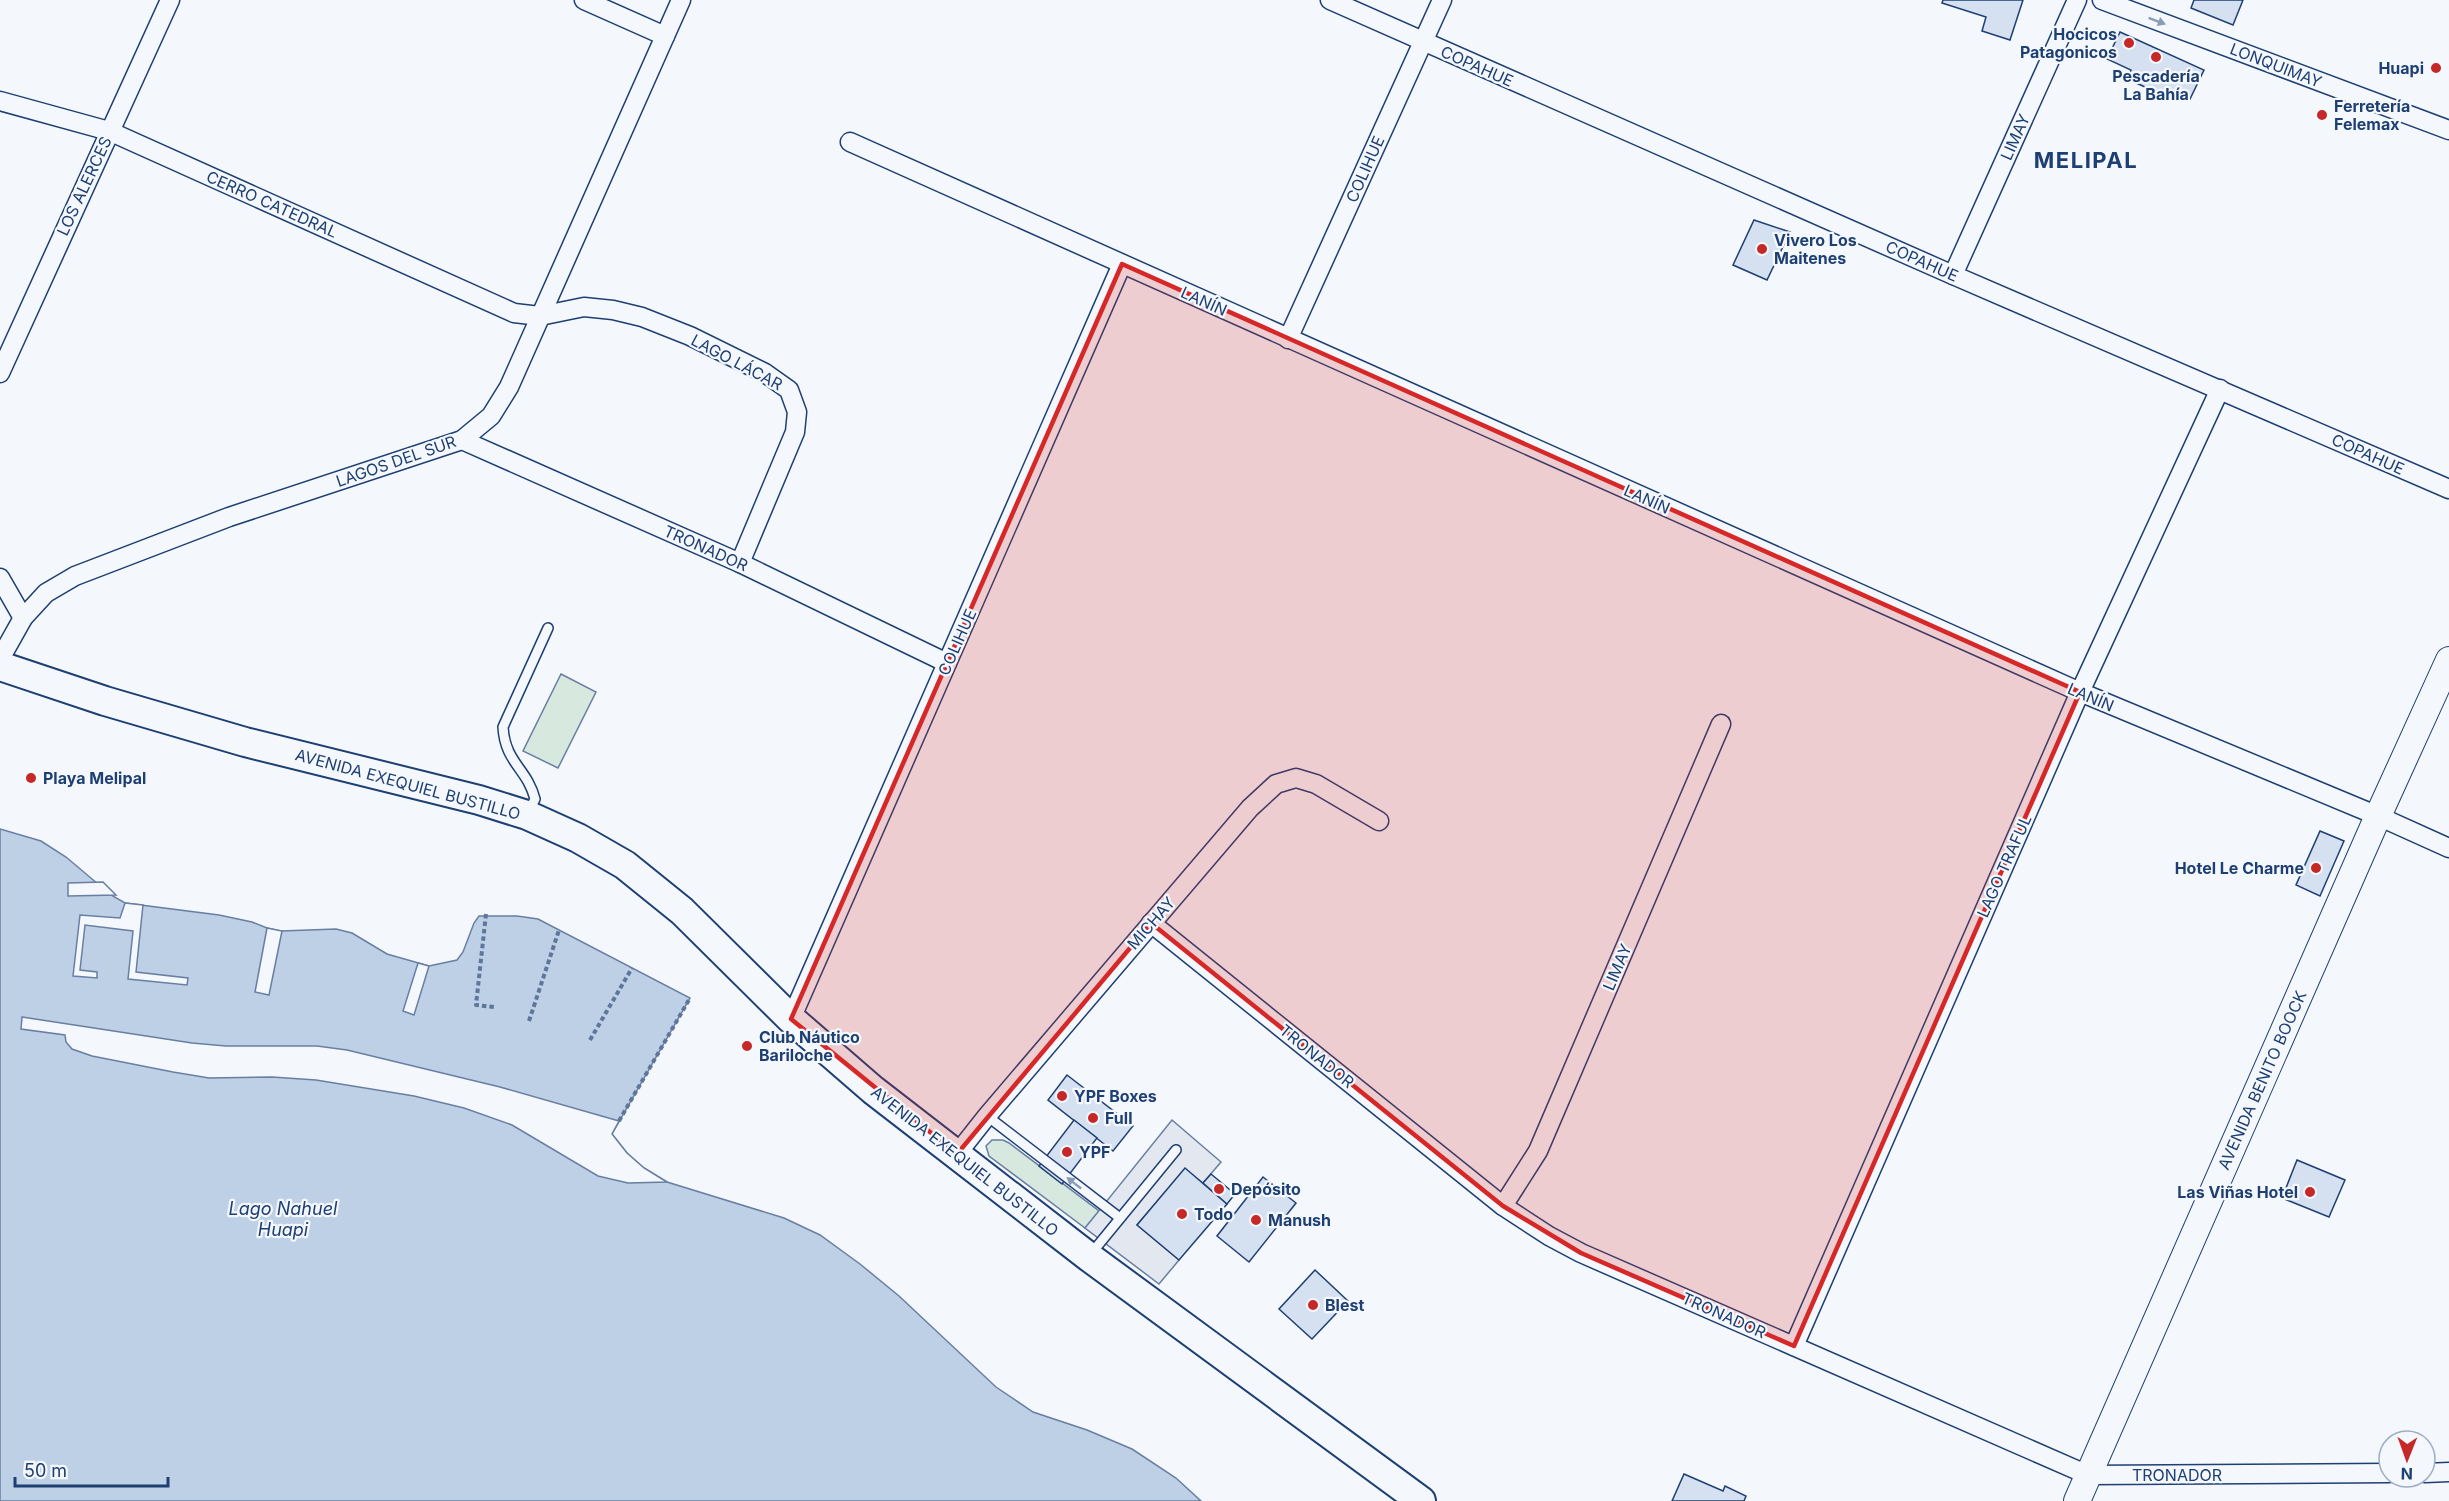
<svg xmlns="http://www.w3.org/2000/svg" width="2449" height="1501" font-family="Inter,sans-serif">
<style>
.green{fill:#d7e8df;stroke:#687fa3;stroke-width:1.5}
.parking{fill:#e3e8f0;stroke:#687fa3;stroke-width:1.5}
.water{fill:#bed0e5;stroke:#687fa3;stroke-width:1.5}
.pier{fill:#f4f7fb;stroke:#687fa3;stroke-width:1.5}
.building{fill:#d5e0f0;stroke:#1d3f73;stroke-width:1.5}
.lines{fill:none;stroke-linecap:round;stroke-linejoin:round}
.service-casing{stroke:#1d3f73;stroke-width:12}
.minor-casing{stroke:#1d3f73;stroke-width:21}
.secondary-casing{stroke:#1d3f73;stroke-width:28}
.primary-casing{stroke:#1d3f73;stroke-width:32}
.path{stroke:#5e769c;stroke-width:4;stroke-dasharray:4.5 3;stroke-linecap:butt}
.service{stroke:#f4f7fb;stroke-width:9}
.minor{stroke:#f4f7fb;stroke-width:18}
.secondary{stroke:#f4f7fb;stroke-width:26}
.primary{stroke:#f4f7fb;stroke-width:28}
.oneway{fill:#889bb7}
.marked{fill:#d62828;fill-opacity:0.2;stroke:#d62828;stroke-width:4.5;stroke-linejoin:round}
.poi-dot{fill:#c62828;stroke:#f4f7fb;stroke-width:2}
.labels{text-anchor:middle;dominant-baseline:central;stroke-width:4.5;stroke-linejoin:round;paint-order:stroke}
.poi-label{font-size:16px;font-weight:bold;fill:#1d3f73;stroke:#f4f7fb;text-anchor:start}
.street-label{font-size:16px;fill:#1d3f73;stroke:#f4f7fb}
.water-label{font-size:18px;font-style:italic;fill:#1d3f73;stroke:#f4f7fb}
.district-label{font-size:22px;font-weight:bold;letter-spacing:1.5px;fill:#1d3f73;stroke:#f4f7fb}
</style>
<rect width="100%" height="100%" fill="#f4f7fb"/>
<g class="green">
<path d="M561 674 596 692 558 768 523 751Z"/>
<path d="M992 1140H1003L1009 1143 1099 1211 1085 1228 989 1156 986 1146Z"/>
</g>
<path class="parking" d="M1172 1120 1221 1162 1203 1183 1185 1169 1137 1225 1179 1260 1159 1284 1085 1228Z"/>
<path class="water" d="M0 829 41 841 66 857 111 895 125 903 219 915 252 922 267 928 281 931 336 929 352 933 387 954 429 966 457 960 463 952 474 923 479 916H517L538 919 690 998 612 1134 627 1153 644 1168 667 1182 784 1218 820 1235 860 1264 899 1296 996 1387 1033 1412 1087 1430 1132 1449 1176 1478 1201 1501H0Z"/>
<g class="pier">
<path d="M103 882 116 895 68 896V883Z"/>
<path d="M125 903 143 905 136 972 188 978 187 985 128 979 133 931 85 925 80 970 97 972V978L73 976 80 915 120 918Z"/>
<path d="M267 928 282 931 269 995 255 992Z"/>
<path d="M418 963 429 966 414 1015 403 1011Z"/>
<path d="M22 1017 192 1043 226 1046H317L347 1050 500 1087 619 1121 612 1134 627 1153 644 1168 667 1182 628 1183 598 1176 512 1125 464 1108 414 1096 316 1080 272 1077 209 1078 173 1072 92 1056 72 1049 66 1042 65 1035 21 1029Z"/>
</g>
<g class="building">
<path d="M1943 0H2023L2010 40 1982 31 1986 17 1942 3Z"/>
<path d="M2194 0H2243L2233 25 2191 8Z"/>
<path d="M2120 32 2204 70 2190 99 2173 91 2170 98 2127 79 2131 70 2107 59Z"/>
<path d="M1754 220 1790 232 1767 280 1733 265Z"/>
<path d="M2320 831 2344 841 2320 896 2296 885Z"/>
<path d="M1067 1075 1133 1126 1113 1151 1048 1100Z"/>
<path d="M1074 1120 1097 1138 1062 1184 1039 1166Z"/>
<path d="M2297 1160 2345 1180 2329 1217 2282 1198Z"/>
<path d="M1185 1168 1227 1204 1179 1260 1137 1225Z"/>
<path d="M1211 1174 1235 1194 1227 1204 1203 1183Z"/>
<path d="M1263 1177 1296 1203 1249 1262 1217 1236Z"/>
<path d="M1315 1270 1348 1301 1312 1339 1279 1309Z"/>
<path d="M1684 1474 1723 1491 1725 1486 1746 1496 1744 1501H1672Z"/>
</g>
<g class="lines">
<defs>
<g id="service">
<path d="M528 813 535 799C527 768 505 763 503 727L548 628"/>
<path d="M987 1116 1120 1218"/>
<path d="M1090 1255 1176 1150"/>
</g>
<g id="minor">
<path d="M584 0 665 36"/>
<path d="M1330 0 1953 275 2449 489"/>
<path d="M2102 0 2449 130"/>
<path d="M0 101 109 131 514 313 540 316 584 307 613 310 642 317 690 336 765 373 789 390 797 412 795 432 740 563"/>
<path d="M850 142 2080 692 2378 816 2449 848"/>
<path d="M1953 275 2077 0"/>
<path d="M1288 339 1442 0"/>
<path d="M0 373 170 0"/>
<path d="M462 440 740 563 947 663"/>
<path d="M0 578 23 618"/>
<path d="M0 659 23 618 46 593 75 576 229 517 462 440 491 416 509 387 681 0"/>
<path d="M1151 923 1503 1206 1549 1236 1581 1253 2088 1475 2389 1473"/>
<path d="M791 1019 1122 264"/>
<path d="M957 1154 987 1116 1250 808 1276 784 1296 778 1316 784 1379 821"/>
<path d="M1503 1206 1538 1151 1721 724"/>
<path d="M1794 1346 2080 692 2220 389"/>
<path d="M2425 1473 2449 1472"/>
</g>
<path id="secondary" d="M2077 1501 2378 816 2449 660"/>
<path id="primary" d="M0 666 105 701 245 742 479 800 527 815 578 838 625 865 682 911 791 1019 873 1090 1089 1257 1421 1501"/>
</defs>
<use href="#service" class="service-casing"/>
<use href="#minor" class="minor-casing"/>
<use href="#secondary" class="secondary-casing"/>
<use href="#primary" class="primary-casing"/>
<g class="path">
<path d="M486 914 476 1005 494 1007"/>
<path d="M529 1021 559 930"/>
<path d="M590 1040 632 968"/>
<path d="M619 1121 690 998"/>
</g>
<use href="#service" class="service"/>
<use href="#minor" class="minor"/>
<use href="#secondary" class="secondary"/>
<use href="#primary" class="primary"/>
</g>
<defs><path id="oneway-solid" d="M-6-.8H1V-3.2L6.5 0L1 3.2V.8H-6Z" transform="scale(1.5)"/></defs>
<g class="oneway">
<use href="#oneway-solid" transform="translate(2157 21) rotate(21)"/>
<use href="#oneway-solid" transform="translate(1074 1183) rotate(-142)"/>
</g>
<path class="marked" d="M1122 264 2080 692 1794 1346 1581 1253 1503 1206 1151 923 957 1154 791 1019Z"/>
<g class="poi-dot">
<circle cx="2129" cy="43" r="6"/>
<circle cx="2156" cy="57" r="6"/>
<circle cx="2436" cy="68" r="6"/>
<circle cx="2322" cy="115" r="6"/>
<circle cx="1762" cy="249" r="6"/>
<circle cx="31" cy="778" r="6"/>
<circle cx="2316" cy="868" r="6"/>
<circle cx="747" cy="1046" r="6"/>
<circle cx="1062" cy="1096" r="6"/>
<circle cx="1093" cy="1118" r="6"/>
<circle cx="1067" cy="1152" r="6"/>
<circle cx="1219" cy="1189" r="6"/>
<circle cx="2310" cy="1192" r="6"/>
<circle cx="1182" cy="1214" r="6"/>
<circle cx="1256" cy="1220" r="6"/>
<circle cx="1313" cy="1305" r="6"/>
</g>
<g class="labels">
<g class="poi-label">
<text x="2117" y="34" text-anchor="end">Hocicos<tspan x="2117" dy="18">Patagonicos</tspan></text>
<text x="2424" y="68" text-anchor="end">Huapi</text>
<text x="2156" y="76" text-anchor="middle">Pescadería<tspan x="2156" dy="18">La Bahía</tspan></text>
<text x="2334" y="106">Ferretería<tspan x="2334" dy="18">Felemax</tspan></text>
<text x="1774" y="240">Vivero Los<tspan x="1774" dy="18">Maitenes</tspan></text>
<text x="43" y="778">Playa Melipal</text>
<text x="2304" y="868" text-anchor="end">Hotel Le Charme</text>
<text x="759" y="1037">Club Náutico<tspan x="759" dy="18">Bariloche</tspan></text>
<text x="1074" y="1096">YPF Boxes</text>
<text x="1105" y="1118">Full</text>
<text x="1079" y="1152">YPF</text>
<text x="1231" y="1189">Depósito</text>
<text x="2298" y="1192" text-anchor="end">Las Viñas Hotel</text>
<text x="1194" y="1214">Todo</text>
<text x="1268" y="1220">Manush</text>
<text x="1325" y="1305">Blest</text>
</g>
<g class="street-label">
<text transform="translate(2276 65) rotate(21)">LONQUIMAY</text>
<text transform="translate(1477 66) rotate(24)">COPAHUE</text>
<text transform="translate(2015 137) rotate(-66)">LIMAY</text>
<text transform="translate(1365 169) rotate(-66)">COLIHUE</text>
<text transform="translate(84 186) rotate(-65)">LOS ALERCES</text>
<text transform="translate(272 204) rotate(24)">CERRO CATEDRAL</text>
<text transform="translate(1922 261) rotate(24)">COPAHUE</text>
<text transform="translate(1204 301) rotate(24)">LANÍN</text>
<text transform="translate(737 362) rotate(28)">LAGO LÁCAR</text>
<text transform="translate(2368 454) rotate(24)">COPAHUE</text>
<text transform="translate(396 461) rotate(-19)">LAGOS DEL SUR</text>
<text transform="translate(1647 499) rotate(24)">LANÍN</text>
<text transform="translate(706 548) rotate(24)">TRONADOR</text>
<text transform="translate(957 642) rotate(-66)">COLIHUE</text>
<text transform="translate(2091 697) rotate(23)">LANÍN</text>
<text transform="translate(408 784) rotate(15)">AVENIDA EXEQUIEL BUSTILLO</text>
<text transform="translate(2004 866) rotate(-66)">LAGO TRAFUL</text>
<text transform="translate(1151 923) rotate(-49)">MICHAY</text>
<text transform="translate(1617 967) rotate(-67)">LIMAY</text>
<text transform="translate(1317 1056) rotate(39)">TRONADOR</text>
<text transform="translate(2262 1080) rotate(-66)">AVENIDA BENITO BOOCK</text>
<text transform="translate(965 1161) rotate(38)">AVENIDA EXEQUIEL BUSTILLO</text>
<text transform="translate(1724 1315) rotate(24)">TRONADOR</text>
<text x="2177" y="1475">TRONADOR</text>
</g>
<g class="water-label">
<text x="283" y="1208">Lago Nahuel<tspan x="283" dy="21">Huapi</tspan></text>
</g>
<g class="district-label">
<text x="2086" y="160">MELIPAL</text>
</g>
</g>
<g transform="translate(2407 1459) rotate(181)"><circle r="28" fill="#f4f7fb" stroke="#9eadc5" stroke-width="1.5"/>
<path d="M0-4.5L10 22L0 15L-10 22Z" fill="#c62828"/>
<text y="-9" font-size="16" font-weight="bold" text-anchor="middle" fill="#1d3f73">N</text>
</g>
<path d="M15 1477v9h153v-9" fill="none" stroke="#1d3f73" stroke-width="3"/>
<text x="24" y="1477" font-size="18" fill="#1d3f73" stroke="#f4f7fb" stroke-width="4.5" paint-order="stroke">50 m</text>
</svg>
